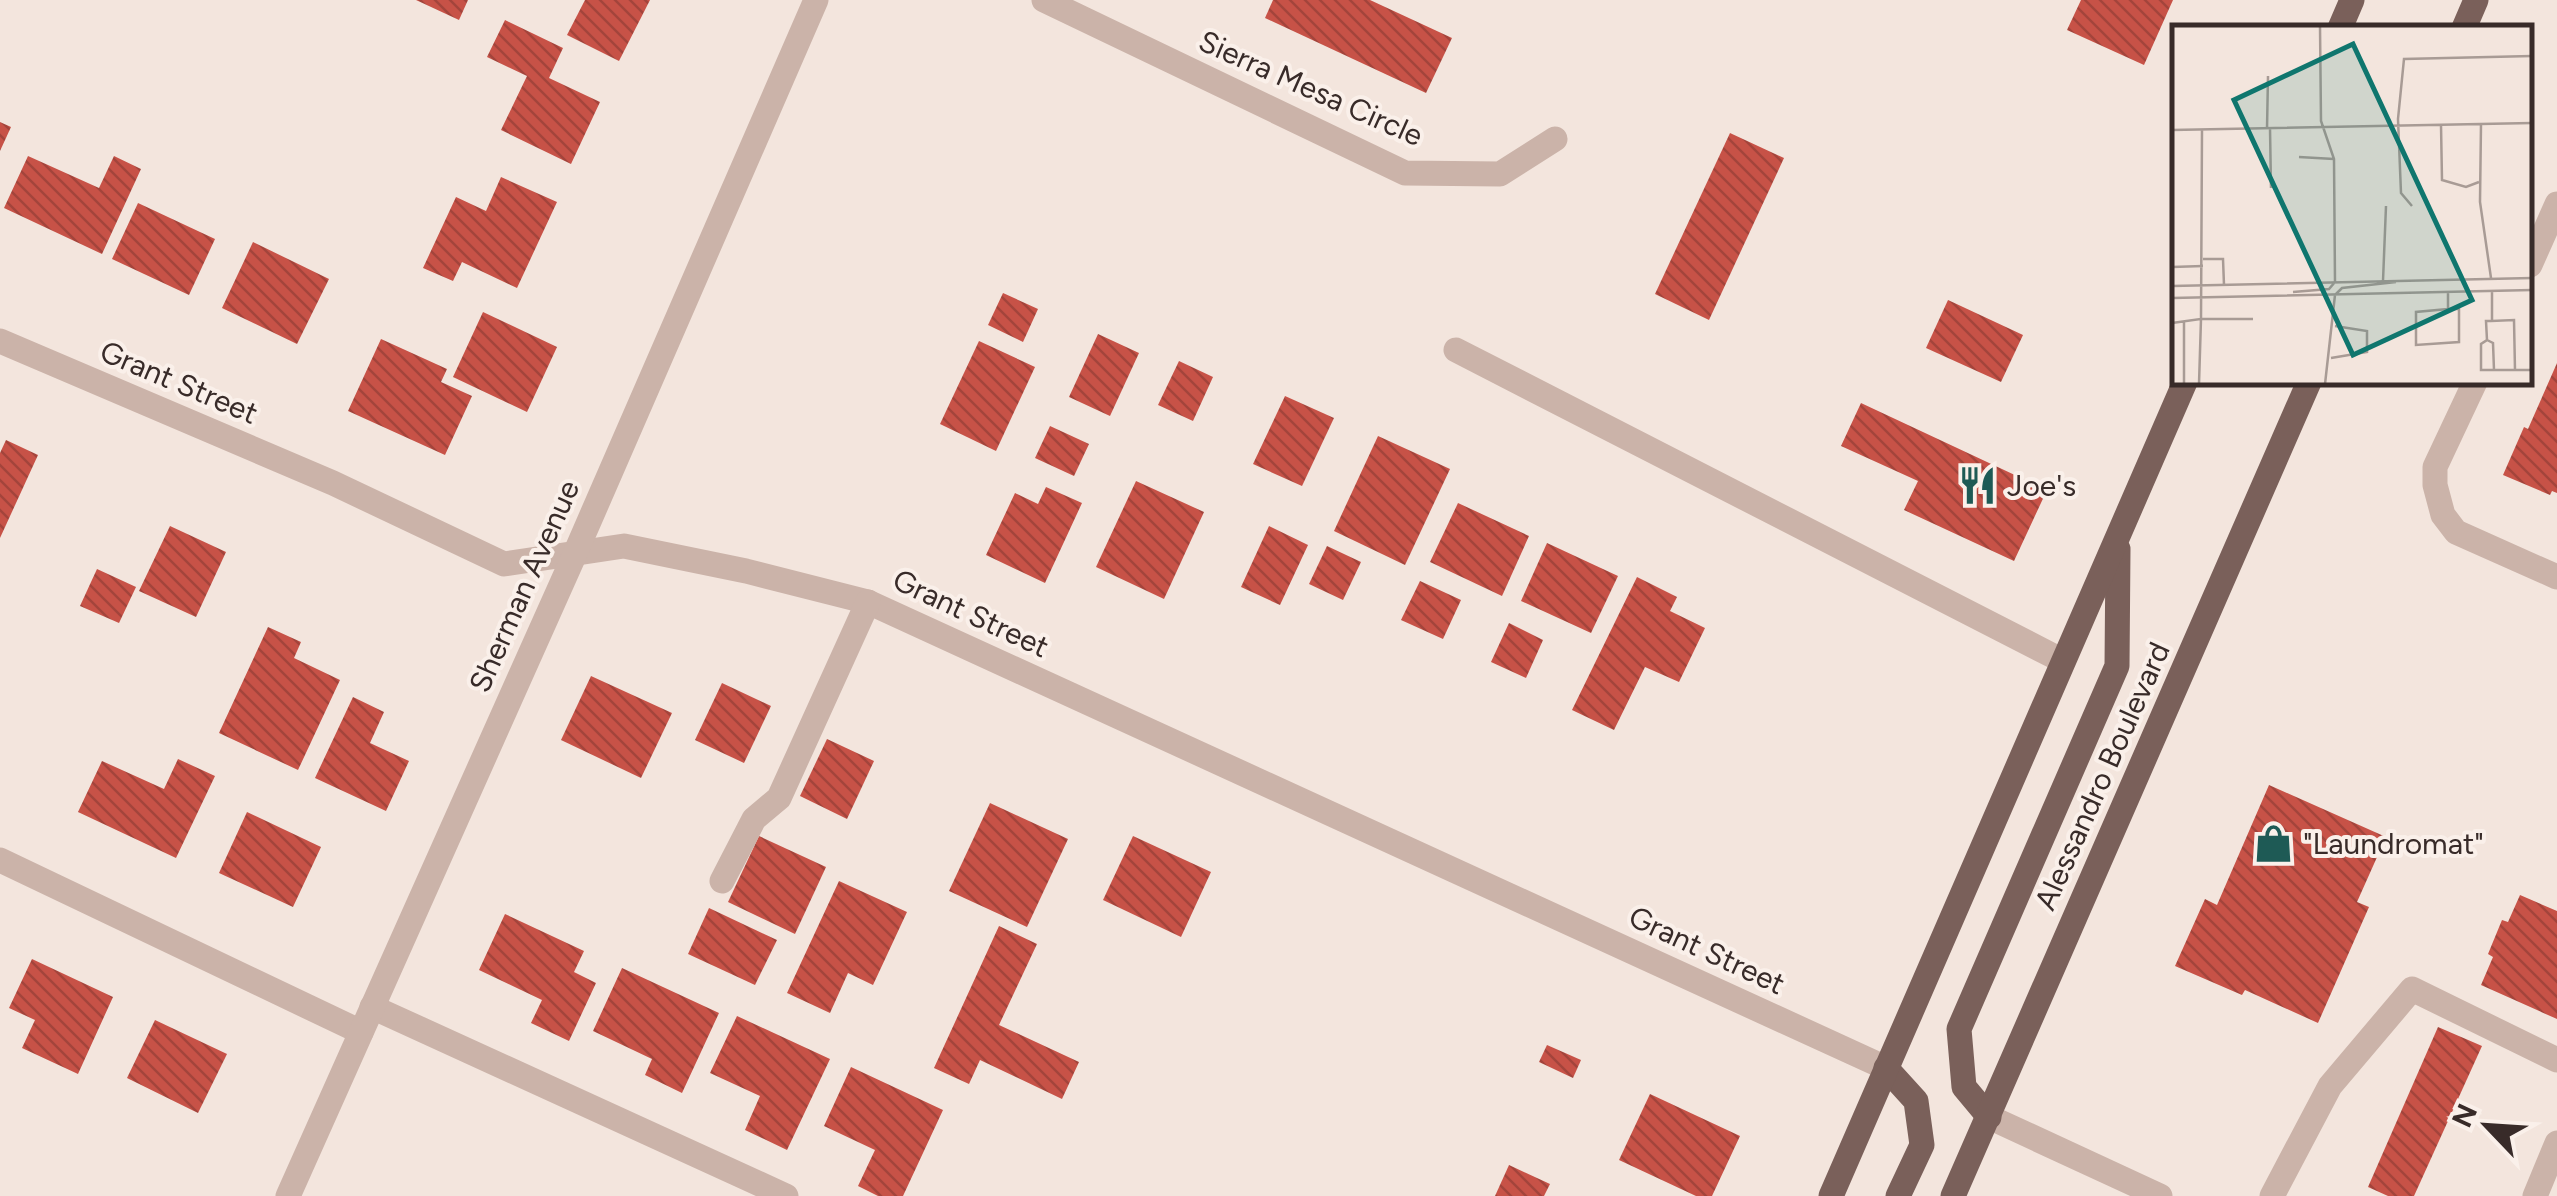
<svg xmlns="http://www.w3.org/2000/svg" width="2557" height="1196" font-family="Figtree,sans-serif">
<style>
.building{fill:url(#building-back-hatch)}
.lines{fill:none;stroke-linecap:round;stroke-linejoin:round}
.minor{stroke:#cbb3a9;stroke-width:25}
.major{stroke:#7a605a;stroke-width:25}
.labels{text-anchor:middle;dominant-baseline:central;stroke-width:8;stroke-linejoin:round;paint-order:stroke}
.street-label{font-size:30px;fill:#382b29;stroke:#faf0ea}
.poi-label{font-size:30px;fill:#382b29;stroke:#faf0ea;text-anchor:start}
.inset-road{fill:none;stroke:#a89b95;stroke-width:2.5}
.view{fill:#0f766e;fill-opacity:0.15;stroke:#0f766e;stroke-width:5}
.inset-edge{fill:none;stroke:#382b29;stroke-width:5}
</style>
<defs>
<pattern id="building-back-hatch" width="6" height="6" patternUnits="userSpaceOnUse" patternTransform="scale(2.5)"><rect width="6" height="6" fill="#c75247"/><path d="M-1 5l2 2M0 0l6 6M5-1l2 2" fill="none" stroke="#a3443b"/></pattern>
</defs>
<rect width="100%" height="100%" fill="#f3e5dd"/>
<g class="building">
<path d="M416 0H468L459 20Z"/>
<path d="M585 0H650L619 61 567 35Z"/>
<path d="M1273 0H1370L1452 38 1426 93 1265 18Z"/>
<path d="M2081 0H2173L2144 65 2067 30Z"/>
<path d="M505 20 563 48 549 78 600 102 571 164 501 130 527 76 487 57Z"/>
<path d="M0 122 11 127 0 151Z"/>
<path d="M1730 133 1784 158 1709 320 1655 294Z"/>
<path d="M28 156 99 188 114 156 141 169 102 254 4 208Z"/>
<path d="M501 177 557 202 517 288 462 262 453 281 423 268 456 197 486 211Z"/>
<path d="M138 203 215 239 189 295 112 259Z"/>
<path d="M253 242 329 279 297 344 222 308Z"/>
<path d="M1003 293 1038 309 1023 342 988 325Z"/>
<path d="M1948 300 2023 335 2001 382 1926 348Z"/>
<path d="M483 312 557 347 527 412 453 377Z"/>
<path d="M1098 334 1139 353 1110 416 1069 397Z"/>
<path d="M381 339 447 369 441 382 472 396 445 455 348 411Z"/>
<path d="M979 341 1035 367 996 451 940 424Z"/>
<path d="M1179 361 1213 377 1193 421 1158 405Z"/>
<path d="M2557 363V493L2552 491 2550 495 2503 475 2524 427 2528 429Z"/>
<path d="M1285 396 1334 418 1302 486 1253 464Z"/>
<path d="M1861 403 2047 490 2014 561 1904 510 1918 481 1841 446Z"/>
<path d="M1050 426 1089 444 1074 476 1035 458Z"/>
<path d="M1378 436 1450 469 1405 565 1334 531Z"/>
<path d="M6 440 38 455 0 538V453Z"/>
<path d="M1136 481 1204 512 1164 599 1096 567Z"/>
<path d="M1046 487 1082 503 1045 583 986 555 1015 493 1038 504Z"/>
<path d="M1458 503 1529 536 1502 596 1430 562Z"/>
<path d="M170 526 226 552 196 617 139 591Z"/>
<path d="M1269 526 1308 545 1280 605 1241 587Z"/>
<path d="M1547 543 1618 576 1591 633 1521 601Z"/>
<path d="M1327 546 1361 562 1343 600 1309 584Z"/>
<path d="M97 569 136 587 119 623 80 606Z"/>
<path d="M1637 577 1677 597 1670 611 1705 628 1679 682 1645 667 1614 730 1572 710Z"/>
<path d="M1420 581 1461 600 1443 639 1401 620Z"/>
<path d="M1509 623 1543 640 1526 678 1491 662Z"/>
<path d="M268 627 301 642 294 658 340 680 298 770 219 733Z"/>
<path d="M591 676 672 713 641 778 561 740Z"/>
<path d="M722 683 771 706 744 763 695 740Z"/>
<path d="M353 697 384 712 370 743 409 761 386 811 315 778Z"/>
<path d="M827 739 874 761 847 819 800 796Z"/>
<path d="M178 759 215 776 176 858 78 812 102 761 164 789Z"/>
<path d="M2269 785 2386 837 2357 902 2369 907 2318 1023 2245 990 2242 995 2175 966 2205 899 2217 905Z"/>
<path d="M990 803 1068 839 1027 927 949 891Z"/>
<path d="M247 812 321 847 293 907 219 873Z"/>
<path d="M759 836 826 867 795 934 728 902Z"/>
<path d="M1133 836 1211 872 1181 937 1103 900Z"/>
<path d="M839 881 907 912 873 985 848 973 830 1013 787 993Z"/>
<path d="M2520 895 2557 911V1019L2481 985 2493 957 2488 954 2502 920 2508 922Z"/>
<path d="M709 908 777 940 755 985 688 954Z"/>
<path d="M505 914 584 951 574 972 596 983 569 1041 531 1023 542 1000 479 970Z"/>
<path d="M999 926 1037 944 999 1025 1079 1062 1062 1099 980 1060 969 1084 934 1068Z"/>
<path d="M32 959 113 997 78 1074 22 1048 35 1020 9 1008Z"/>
<path d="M622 968 719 1013 682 1093 645 1075 652 1059 593 1031Z"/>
<path d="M737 1016 830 1059 787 1150 745 1130 760 1096 710 1073Z"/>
<path d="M155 1020 227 1054 198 1113 127 1078Z"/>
<path d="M2438 1027 2482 1046 2414 1196H2388L2368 1187Z"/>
<path d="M1547 1045 1581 1060 1573 1078 1539 1062Z"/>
<path d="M851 1067 943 1110 903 1196H878L858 1186 875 1150 824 1126Z"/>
<path d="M1650 1094 1740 1136 1712 1196H1696L1619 1160Z"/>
<path d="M1509 1165 1550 1184 1544 1196H1495Z"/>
</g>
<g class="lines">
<g class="minor">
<path d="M1044 0 1405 173 1500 174 1555 139"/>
<path d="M2530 265 2557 204"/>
<path d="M0 341 333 483 504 564 624 546 746 571 868 602 1886 1068"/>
<path d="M1456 350 2063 661"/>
<path d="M2475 382 2435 467V485L2443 515 2456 532 2557 577"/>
<path d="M0 860 361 1032"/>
<path d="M722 881 754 819 779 798 868 602"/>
<path d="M372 1007 786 1196"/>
<path d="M1989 1117 2160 1196"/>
<path d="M288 1196 574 556 816 0"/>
<path d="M2272 1196 2330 1086 2412 989 2557 1060"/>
<path d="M2535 1196 2557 1143"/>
</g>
<g class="major">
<path d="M2340 28 2352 0"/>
<path d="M2464 28 2476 0"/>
<path d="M1886 1068 1916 1101 1922 1145 1898 1196"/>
<path d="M1989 1117 1964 1087 1959 1029 2117 666 2118 549"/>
<path d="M1831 1196 2185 382"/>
<path d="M1953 1196 2309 382"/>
</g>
</g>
<defs>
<symbol id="restaurant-bare" viewBox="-9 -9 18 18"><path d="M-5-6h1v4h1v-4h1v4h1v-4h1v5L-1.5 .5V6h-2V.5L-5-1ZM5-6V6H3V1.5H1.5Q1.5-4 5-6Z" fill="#1e5a55" stroke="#faf0ea" stroke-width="2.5" paint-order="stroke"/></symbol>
<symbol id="shop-bare" viewBox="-9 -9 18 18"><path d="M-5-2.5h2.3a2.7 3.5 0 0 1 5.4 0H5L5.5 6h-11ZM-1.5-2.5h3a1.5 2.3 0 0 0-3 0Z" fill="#1e5a55" stroke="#faf0ea" stroke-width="2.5" paint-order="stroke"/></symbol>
</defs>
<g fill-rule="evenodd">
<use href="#restaurant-bare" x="1950" y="458" width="55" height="55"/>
<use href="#shop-bare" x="2246" y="816" width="55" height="55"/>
</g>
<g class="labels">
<g class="street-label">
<text transform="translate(1311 88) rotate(24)">Sierra Mesa Circle</text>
<text transform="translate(179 382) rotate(23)">Grant Street</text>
<text transform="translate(524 586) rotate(-66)">Sherman Avenue</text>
<text transform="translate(971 613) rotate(25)">Grant Street</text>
<text transform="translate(2102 776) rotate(-66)">Alessandro Boulevard</text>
<text transform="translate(1707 950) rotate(25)">Grant Street</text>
</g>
<g class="poi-label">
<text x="2007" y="485">Joe's</text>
<text x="2303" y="843">"Laundromat"</text>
</g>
</g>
<g transform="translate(2172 25)">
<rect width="360" height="360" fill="#f3e5dd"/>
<path class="inset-road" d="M148 1 149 96 162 134 163 257M309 99 308 177 319 253M269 100 270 155 294 162 307 157M98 103 99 163M95 104 96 51M0 105 360 98M127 132 162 134M240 181 229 168 226 94 232 34 360 31M31 234H51L52 260M0 242 31 241M211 256 214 181M0 261 360 253M320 266V296L342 295 343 345H360M121 267 157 264 163 257M276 267V284H287V317L244 320V287L276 284M163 270 170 263 224 257M0 273 360 265M320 296H314L315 315 309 319V345H343M12 297V359M0 298 29 294 30 105M315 315 321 318 322 345M159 333 195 327V306L163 301M27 359 29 294H81M153 359 163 270"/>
<path class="view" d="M181 19 300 275 181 330 62 75Z"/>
<rect width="360" height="360" class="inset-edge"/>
</g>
<g transform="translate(2487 1126) rotate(295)" stroke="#faf0ea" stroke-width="8" paint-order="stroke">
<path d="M0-8L18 38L0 25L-18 38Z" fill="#382b29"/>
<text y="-15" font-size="28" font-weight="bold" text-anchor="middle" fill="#382b29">N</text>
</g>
</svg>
